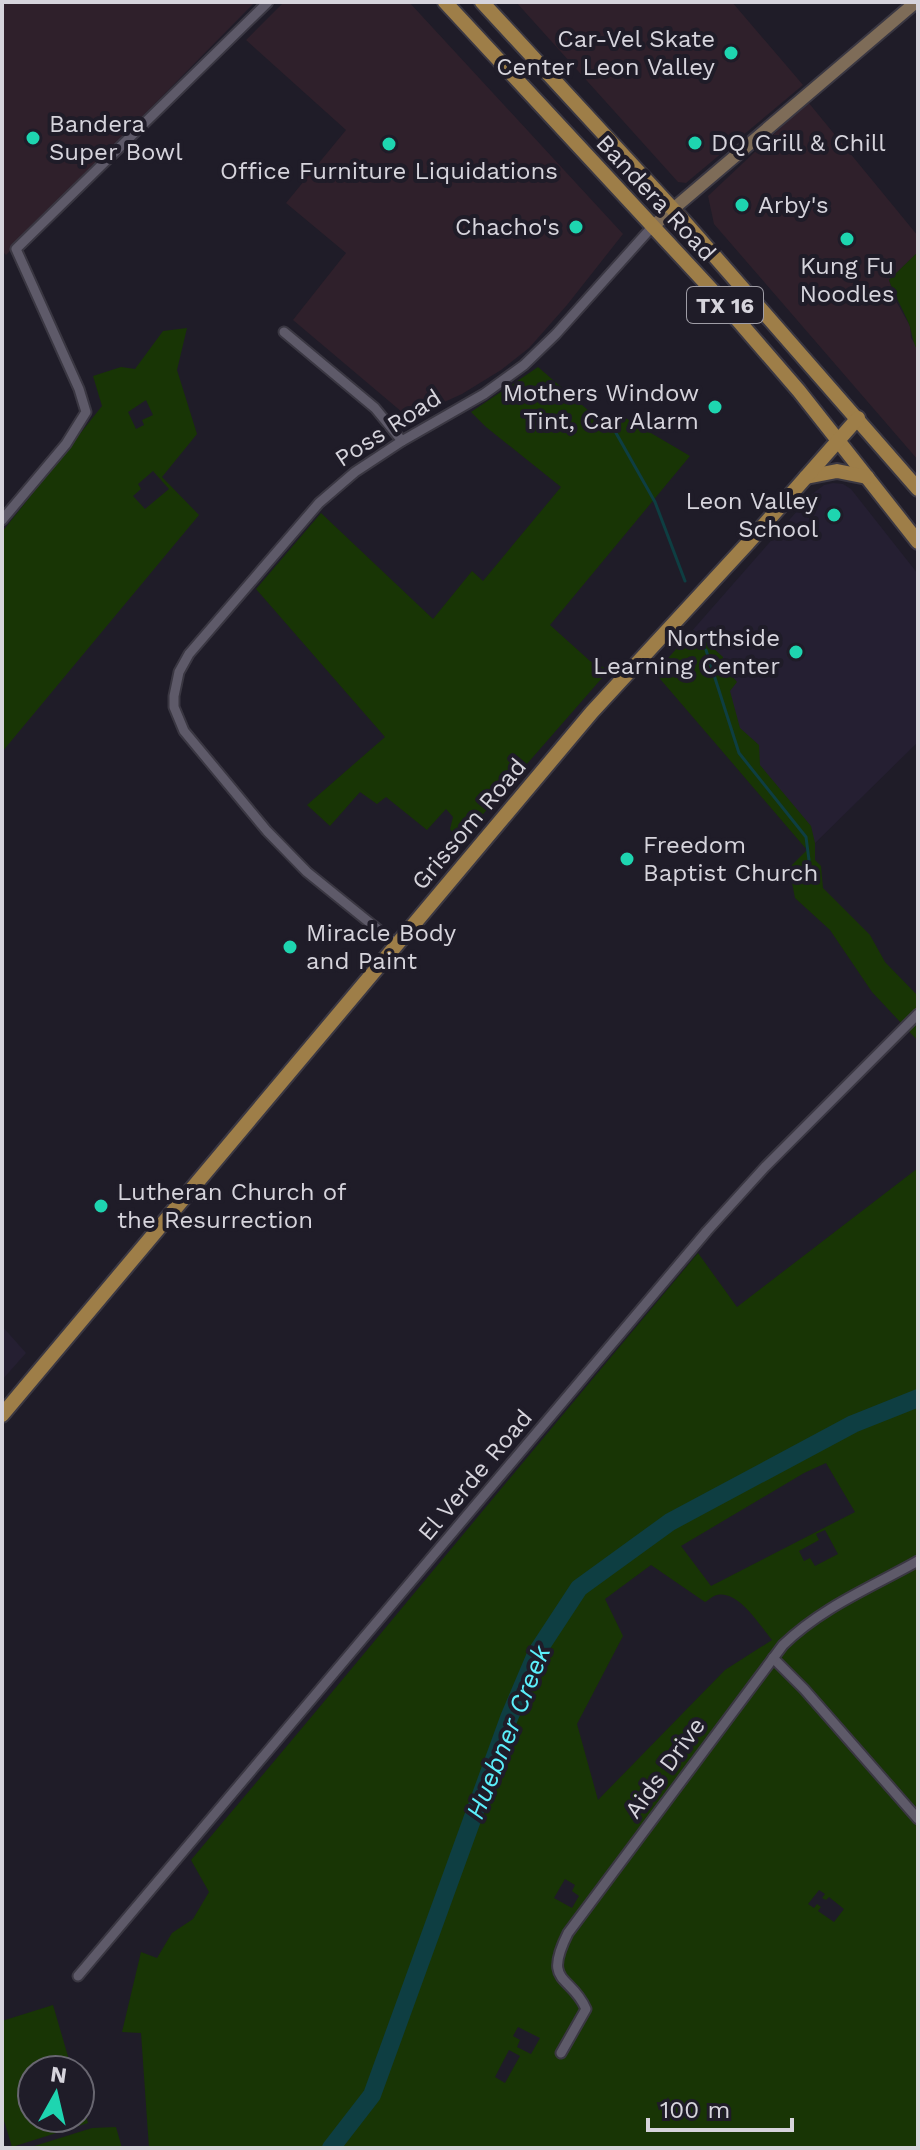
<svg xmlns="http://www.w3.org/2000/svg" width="920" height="2150" font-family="'Work Sans',sans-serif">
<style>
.commercial{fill:#2f202b}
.built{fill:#251f32}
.green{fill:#183505;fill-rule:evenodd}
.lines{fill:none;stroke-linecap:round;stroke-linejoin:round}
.stream{stroke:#0e3e42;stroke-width:3}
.river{stroke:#0e3e42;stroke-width:18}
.street-casing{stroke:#3a3742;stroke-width:13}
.secondary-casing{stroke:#3a3742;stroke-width:16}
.primary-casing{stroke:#3a3742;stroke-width:18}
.street{stroke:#5e5a69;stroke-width:9}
.secondary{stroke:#7e6c58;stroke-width:12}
.primary{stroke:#9e7e48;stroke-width:14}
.poi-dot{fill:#1ed5b0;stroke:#1f1c28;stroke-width:3}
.labels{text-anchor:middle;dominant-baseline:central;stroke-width:8;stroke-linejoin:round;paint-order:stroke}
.shield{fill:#1f1c28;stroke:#9f9da6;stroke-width:2}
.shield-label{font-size:22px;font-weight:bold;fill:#d6d4dc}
.poi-label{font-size:24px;fill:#d6d4dc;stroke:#1f1c28;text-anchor:start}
.street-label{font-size:24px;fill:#d6d4dc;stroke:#1f1c28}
.water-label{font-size:26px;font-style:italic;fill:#5beefa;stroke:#1f1c28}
</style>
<rect width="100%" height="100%" fill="#1f1c28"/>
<g class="commercial">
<path d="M2 2H255L6 255 2 251Z"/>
<path d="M284 2H409L623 234 567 305 529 348 501 370 462 394 409 418 293 320 346 253 286 203 346 130 246 40Z"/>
<path d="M516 2H732L803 85 686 183 678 182Z"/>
<path d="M808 102 918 236V252L889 280 896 301 910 326 911 338 918 348V460L714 224 708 196Z"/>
</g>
<g class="built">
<path d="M833 483 843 484 851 489 918 574V742L808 850 655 673 812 494 824 485Z"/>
<path d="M2 1326 26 1353 2 1380Z"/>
</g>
<g class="green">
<path d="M918 252V348L917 350C912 340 912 333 909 324 903 309 894 295 889 280Z"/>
<path d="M187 328 177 370 197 434 162 477 199 515 2 752V532L102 406 93 376 121 367 135 369 163 331ZM146 400 153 415 142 420 144 425 136 429 128 412ZM153 471 169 489 145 509 133 496 141 489 138 484Z"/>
<path d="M538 367 611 430 622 416 690 456 550 625 590 661 609 670 464 836 455 835 450 829 453 817 446 809 427 830 386 797 377 804 360 792 330 826 307 805 385 737 256 589 321 513 433 619 472 571 483 581 561 487 486 427 471 412Z"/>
<path d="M693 630 723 657V665L737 682 730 691 740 728 759 745 760 765 811 826 815 843V860L821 866 823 888 870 935 885 962 918 996V1041L872 992 830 930 795 898 789 868 807 850 655 673Z"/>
<path d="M918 1168V2148H149L141 2033 122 2032 141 1952 157 1958 172 1933 193 1919 209 1892 191 1860C361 1659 528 1455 698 1253L737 1307ZM826 1463 855 1512 711 1586 681 1546 804 1473ZM825 1530 838 1554 815 1566 810 1558 804 1561 799 1551 819 1540 816 1534ZM651 1565 705 1602C709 1600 712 1596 717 1595 739 1590 760 1626 772 1640L725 1670 598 1800 577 1724 623 1636 605 1599ZM565 1879 575 1885 572 1891 579 1896 572 1908 554 1898ZM819 1890 825 1894 822 1898 826 1900 829 1897 844 1909 834 1922 818 1911 821 1907 817 1904 814 1908 808 1904ZM518 2027 540 2038 531 2054 517 2047 520 2040 513 2036ZM509 2050 520 2056 505 2083 495 2077Z"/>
<path d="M53 2005 72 2070H32V2118H80V2096L88 2123 12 2147 2 2114V2021Z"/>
<path d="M116 2127 122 2148H28L92 2128Z"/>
</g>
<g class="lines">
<g class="stream">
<path d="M616 433 655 502 685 581"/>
<path d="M706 650 739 753 806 837 809 860"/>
</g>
<path class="river" d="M331 2148 372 2095 509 1718 537 1652 579 1588 670 1522 853 1424 918 1398"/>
<defs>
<g id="street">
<path d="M284 332 375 408 402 441"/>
<path d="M2 520 66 444 86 412 79 389 16 249 268 2"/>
<path d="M396 944 307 872 267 831 184 731 174 707V696L179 672 189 654 319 503 355 472 402 441 484 394 524 365 556 334 652 227"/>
<path d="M773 1658 804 1689 918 1819"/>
<path d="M78 1976 707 1231 765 1167 918 1014"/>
<path d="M561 2053 586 2009C571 1974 542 1985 568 1933L783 1645C822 1607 872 1587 918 1561"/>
</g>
<path id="secondary" d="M652 227 916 2"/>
<g id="primary">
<path d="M445 2 711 289 799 391 918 542"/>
<path d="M482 2 683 220 918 489"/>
<path d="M806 477 837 471 867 477"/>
<path d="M2 1415 592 712 748 543 858 418"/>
</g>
</defs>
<use href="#street" class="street-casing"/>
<use href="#secondary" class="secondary-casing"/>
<use href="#primary" class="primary-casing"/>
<use href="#street" class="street"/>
<use href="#secondary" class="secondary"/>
<use href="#primary" class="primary"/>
</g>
<g class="poi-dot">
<circle cx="731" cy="53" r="8"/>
<circle cx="33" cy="138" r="8"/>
<circle cx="695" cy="143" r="8"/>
<circle cx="389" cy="144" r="8"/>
<circle cx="742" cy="205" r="8"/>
<circle cx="576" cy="227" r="8"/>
<circle cx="847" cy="239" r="8"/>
<circle cx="715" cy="407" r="8"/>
<circle cx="834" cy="515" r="8"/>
<circle cx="796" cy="652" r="8"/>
<circle cx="627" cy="859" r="8"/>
<circle cx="290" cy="947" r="8"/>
<circle cx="101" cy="1206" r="8"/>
</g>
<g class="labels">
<rect class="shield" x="687" y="287" width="76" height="36" rx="6"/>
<g class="shield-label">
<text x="725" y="305">TX 16</text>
</g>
<g class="poi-label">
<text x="715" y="39" text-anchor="end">Car-Vel Skate<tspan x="715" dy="28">Center Leon Valley</tspan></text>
<text x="49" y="124">Bandera<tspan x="49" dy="28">Super Bowl</tspan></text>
<text x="711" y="143">DQ Grill &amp; Chill</text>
<text x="389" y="171" text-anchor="middle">Office Furniture Liquidations</text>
<text x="758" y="205">Arby's</text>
<text x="560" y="227" text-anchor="end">Chacho's</text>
<text x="847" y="266" text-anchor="middle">Kung Fu<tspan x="847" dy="28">Noodles</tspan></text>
<text x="699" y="393" text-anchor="end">Mothers Window<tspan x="699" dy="28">Tint, Car Alarm</tspan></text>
<text x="818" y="501" text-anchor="end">Leon Valley<tspan x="818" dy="28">School</tspan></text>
<text x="780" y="638" text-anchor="end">Northside<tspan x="780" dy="28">Learning Center</tspan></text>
<text x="643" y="845">Freedom<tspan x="643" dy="28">Baptist Church</tspan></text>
<text x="306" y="933">Miracle Body<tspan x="306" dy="28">and Paint</tspan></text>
<text x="117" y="1192">Lutheran Church of<tspan x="117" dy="28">the Resurrection</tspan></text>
</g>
<g class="street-label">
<text transform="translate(656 198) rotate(47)">Bandera Road</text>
<text transform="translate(388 428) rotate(-33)">Poss Road</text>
<text transform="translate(469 824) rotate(-50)">Grissom Road</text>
<text transform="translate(475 1475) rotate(-50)">El Verde Road</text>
<text transform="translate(665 1768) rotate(-54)">Aids Drive</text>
</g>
<g class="water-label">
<text transform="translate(508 1732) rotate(-68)">Huebner Creek</text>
</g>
</g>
<rect width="920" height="2150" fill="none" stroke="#d6d4dc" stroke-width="8"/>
<g transform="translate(56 2094) rotate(8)"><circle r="38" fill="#1f1c28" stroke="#686670" stroke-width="2"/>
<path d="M0-6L14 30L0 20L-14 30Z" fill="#1ed5b0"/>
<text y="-12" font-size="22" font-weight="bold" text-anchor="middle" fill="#d6d4dc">N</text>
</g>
<path d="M648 2118v12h144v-12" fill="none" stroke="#d6d4dc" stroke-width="4"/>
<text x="660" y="2118" font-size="24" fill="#d6d4dc" stroke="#1f1c28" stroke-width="6" paint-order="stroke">100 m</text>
</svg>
